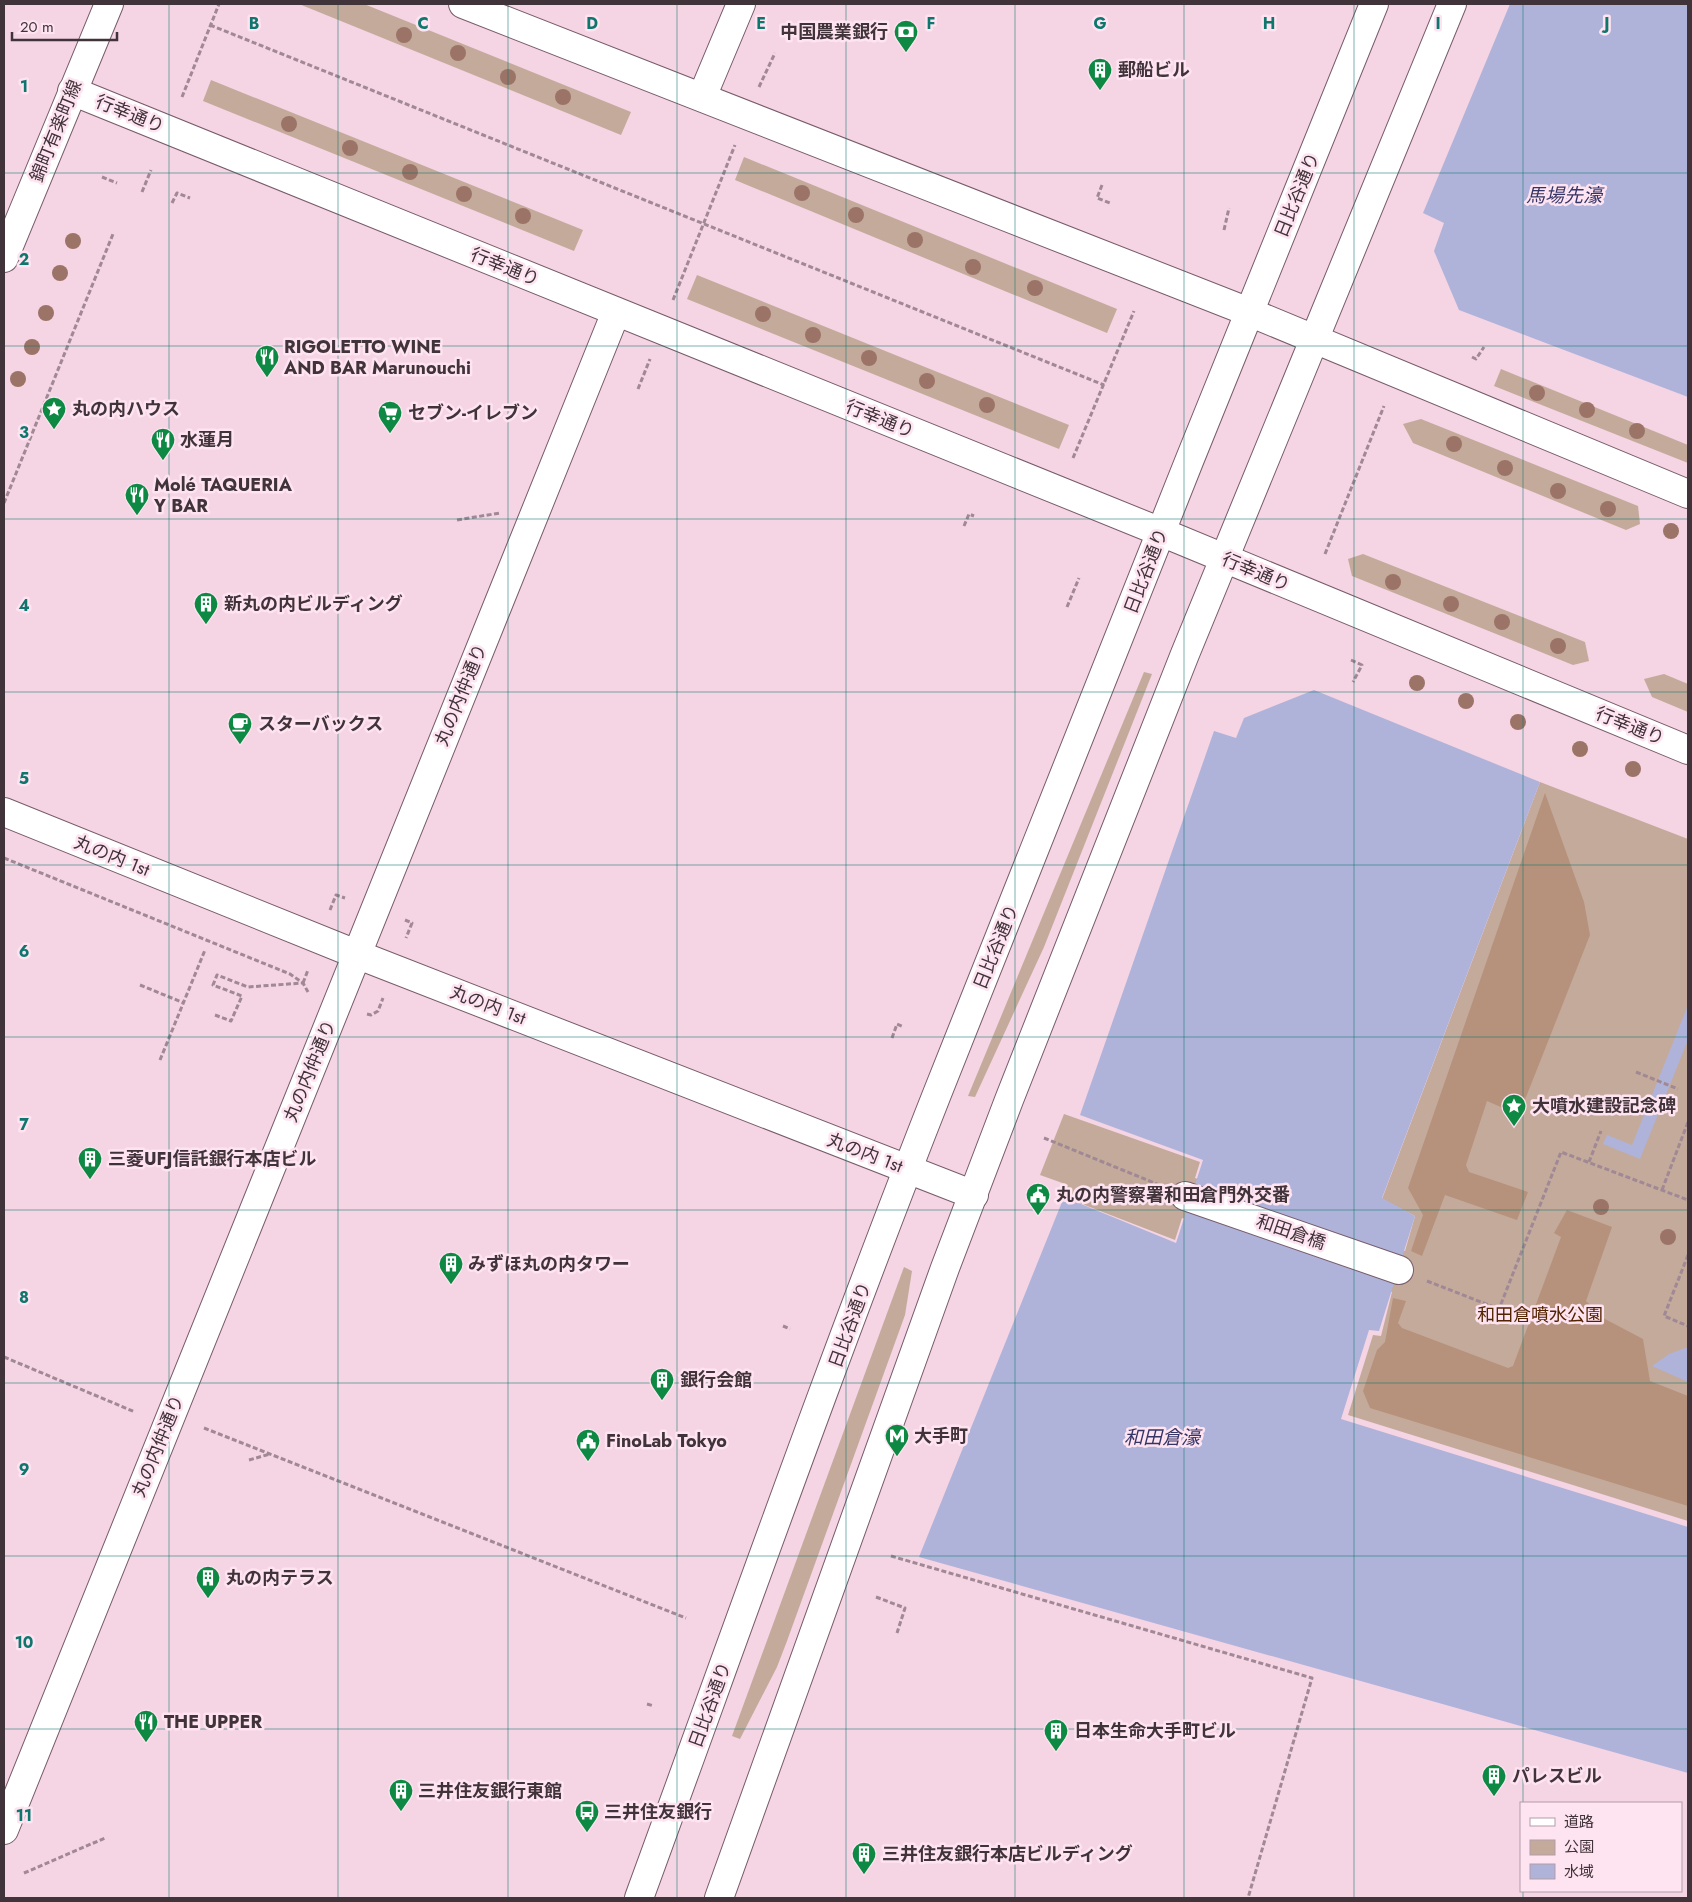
<svg xmlns="http://www.w3.org/2000/svg" width="1692" height="1902" font-family="Jost,'Noto Sans JP',sans-serif">
<style>
.green{fill:#c4aa9b}
.forest{fill:#b6927c}
.water{fill:#afb3d9}
.lines{fill:none;stroke-linecap:round;stroke-linejoin:round}
.minor-casing{stroke:#775b69;stroke-width:30}
.major-casing{stroke:#775b69;stroke-width:30}
.highway-casing{stroke:#775b69;stroke-width:30}
.path{stroke:#a08894;stroke-width:3;stroke-dasharray:5 2.5;stroke-linecap:butt}
.minor{stroke:#fff;stroke-width:28}
.major{stroke:#fff;stroke-width:28}
.highway{stroke:#fff;stroke-width:28}
.tree{fill:#9b7367}
.grid{fill:none;stroke:#0f766e;stroke-width:1;stroke-opacity:0.55}
.labels{text-anchor:middle;dominant-baseline:central;stroke-width:5;stroke-linejoin:round;paint-order:stroke}
.poi-label{font-size:18px;font-weight:bold;fill:#403339;stroke:#fee3f0;text-anchor:start}
.street-label{font-size:18px;fill:#403339;stroke:#fee3f0}
.park-label{font-size:18px;fill:#522300;stroke:#fee3f0}
.water-label{font-size:19px;font-style:italic;fill:#343566;stroke:#fee3f0}
.grid-label{font-size:16px;text-anchor:middle;font-weight:bold;fill:#0f766e;stroke:#fee3f0;stroke-width:5;stroke-linejoin:round;paint-order:stroke}
</style>
<rect width="100%" height="100%" fill="#f5d4e4"/>
<g class="green">
<path d="M299 4H364L631 112 621 135Z"/>
<path d="M211 80 583 230 574 251 203 101Z"/>
<path d="M744 157 1117 309 1107 333 735 180Z"/>
<path d="M697 275 1069 425 1059 449 687 299Z"/>
<path d="M1501 369 1688 445V463L1494 386Z"/>
<path d="M1421 419 1638 506 1640 524 1626 530 1413 443 1403 424Z"/>
<path d="M1363 554 1585 642 1589 661 1573 665 1352 576 1348 559Z"/>
<path d="M1144 672 1152 674 1044 947 975 1097 968 1096Z"/>
<path d="M1664 674 1688 684V712L1652 697 1644 679Z"/>
<path d="M1540 782 1688 839V1521L1348 1415 1373 1335 1381 1336 1392 1292 1182 1218 1175 1240 1064 1197 1068 1185 1040 1175 1064 1114 1200 1162 1195 1178 1405 1251 1415 1216 1382 1199Z"/>
<path d="M904 1267 912 1271 905 1315 787 1641 777 1667 740 1739 732 1736Z"/>
</g>
<g class="forest">
<path d="M1545 793 1584 902 1590 935 1519 1115 1487 1101 1466 1165 1469 1172 1528 1192 1517 1220 1445 1195 1422 1256 1411 1251 1423 1215 1408 1188Z"/>
<path d="M1567 1210 1612 1227 1586 1301 1605 1319 1643 1339 1650 1381 1688 1396V1506L1370 1408 1363 1391 1377 1350 1385 1342 1393 1298 1406 1301 1398 1323 1402 1328 1508 1368 1513 1366 1561 1237 1554 1233Z"/>
</g>
<g class="water">
<path d="M1510 4H1688V397L1459 310 1434 251 1444 223 1423 213Z"/>
<path d="M1314 690 1540 782 1382 1198 1415 1216 1379 1331 1369 1330 1341 1419 1688 1527V1773L919 1557 1064 1197 1176 1243 1203 1160 1080 1115 1214 731 1236 738 1244 718Z"/>
<path d="M1688 1005V1040L1640 1159 1603 1144 1607 1135 1632 1145Z"/>
<path d="M1688 1347V1382L1652 1366 1669 1354Z"/>
</g>
<g class="lines">
<defs>
<g id="minor">
<path d="M702 97 741 4"/>
<path d="M4 812 356 954 974 1195"/>
<path d="M1185 1196 1399 1270"/>
<path d="M4 1830 616 312"/>
</g>
<g id="major">
<path d="M463 4 1249 312 1688 494"/>
<path d="M72 91 1161 532 1688 750"/>
<path d="M4 258 109 4"/>
</g>
<g id="highway">
<path d="M639 1898C737 1630 832 1360 937 1094 1080 729 1227 367 1374 4"/>
<path d="M719 1898 945 1268 1009 1100 1185 654 1452 4"/>
</g>
</defs>
<use href="#minor" class="minor-casing"/>
<use href="#major" class="major-casing"/>
<use href="#highway" class="highway-casing"/>
<g class="path">
<path d="M210 25 1104 385"/>
<path d="M759 87 775 53"/>
<path d="M182 97 219 4"/>
<path d="M102 177 117 183"/>
<path d="M1102 185 1097 198 1110 203"/>
<path d="M142 192 151 170"/>
<path d="M172 203 177 193 190 198"/>
<path d="M1224 230 1229 208"/>
<path d="M673 300 735 145"/>
<path d="M1472 357 1476 359 1484 347"/>
<path d="M638 389 650 359"/>
<path d="M1073 458 1134 311"/>
<path d="M4 503 113 234"/>
<path d="M457 520 500 513"/>
<path d="M964 526 969 514 974 516"/>
<path d="M1325 554 1384 406"/>
<path d="M1067 607 1079 578"/>
<path d="M1351 660 1362 665 1353 682"/>
<path d="M4 858 290 974 303 983 308 992"/>
<path d="M330 910 336 895 345 898"/>
<path d="M405 920 412 923 406 938"/>
<path d="M303 983 308 970"/>
<path d="M140 985 184 1003"/>
<path d="M367 1014 371 1015 378 1011 383 998"/>
<path d="M215 1015 231 1021 242 996 213 985 217 975 248 987 302 983"/>
<path d="M892 1038 897 1024 904 1027"/>
<path d="M160 1060 205 950"/>
<path d="M1636 1072 1678 1089"/>
<path d="M1044 1138 1157 1184"/>
<path d="M1589 1162 1601 1131"/>
<path d="M1662 1190 1688 1122"/>
<path d="M1688 1255 1664 1316 1688 1326"/>
<path d="M1427 1281 1499 1309 1561 1152 1688 1200"/>
<path d="M783 1326 790 1329"/>
<path d="M4 1357 135 1412"/>
<path d="M204 1428 686 1618"/>
<path d="M249 1460 270 1454"/>
<path d="M891 1556 1312 1678 1248 1898"/>
<path d="M876 1597 905 1608 897 1633"/>
<path d="M647 1704 654 1706"/>
<path d="M24 1873 105 1838"/>
</g>
<use href="#minor" class="minor"/>
<use href="#major" class="major"/>
<use href="#highway" class="highway"/>
</g>
<g class="tree">
<circle cx="404" cy="35" r="8"/>
<circle cx="458" cy="53" r="8"/>
<circle cx="508" cy="77" r="8"/>
<circle cx="563" cy="97" r="8"/>
<circle cx="289" cy="124" r="8"/>
<circle cx="350" cy="148" r="8"/>
<circle cx="410" cy="172" r="8"/>
<circle cx="802" cy="193" r="8"/>
<circle cx="464" cy="194" r="8"/>
<circle cx="856" cy="215" r="8"/>
<circle cx="523" cy="216" r="8"/>
<circle cx="915" cy="240" r="8"/>
<circle cx="73" cy="241" r="8"/>
<circle cx="973" cy="267" r="8"/>
<circle cx="60" cy="273" r="8"/>
<circle cx="1035" cy="288" r="8"/>
<circle cx="46" cy="313" r="8"/>
<circle cx="763" cy="314" r="8"/>
<circle cx="813" cy="335" r="8"/>
<circle cx="32" cy="347" r="8"/>
<circle cx="869" cy="358" r="8"/>
<circle cx="18" cy="379" r="8"/>
<circle cx="927" cy="381" r="8"/>
<circle cx="1537" cy="393" r="8"/>
<circle cx="987" cy="405" r="8"/>
<circle cx="1587" cy="410" r="8"/>
<circle cx="1637" cy="431" r="8"/>
<circle cx="1454" cy="444" r="8"/>
<circle cx="1505" cy="468" r="8"/>
<circle cx="1558" cy="491" r="8"/>
<circle cx="1608" cy="509" r="8"/>
<circle cx="1671" cy="531" r="8"/>
<circle cx="1393" cy="582" r="8"/>
<circle cx="1451" cy="604" r="8"/>
<circle cx="1502" cy="622" r="8"/>
<circle cx="1558" cy="646" r="8"/>
<circle cx="1417" cy="683" r="8"/>
<circle cx="1466" cy="701" r="8"/>
<circle cx="1518" cy="722" r="8"/>
<circle cx="1580" cy="749" r="8"/>
<circle cx="1633" cy="769" r="8"/>
<circle cx="1601" cy="1207" r="8"/>
<circle cx="1668" cy="1237" r="8"/>
</g>
<path class="grid" d="M169 4V1898M338 4V1898M508 4V1898M677 4V1898M846 4V1898M1015 4V1898M1184 4V1898M1354 4V1898M1523 4V1803M4 173H1688M4 346H1688M4 519H1688M4 692H1688M4 865H1688M4 1037H1688M4 1210H1688M4 1383H1688M4 1556H1688M4 1729H1688M1523 1891V1898"/>
<defs>
<symbol id="bank-pin" viewBox="-11 -11 22 30"><path d="M0 17L-7.5 6A9.5 9.5 0 1 1 7.5 6Z" fill="#0d8944" stroke="#fee3f0"/><path d="M-6-4H6V4H-6ZM0-2.3a2.3 2.3 0 1 0 0 4.6a2.3 2.3 0 1 0 0-4.6Z" fill="#fff"/></symbol>
<symbol id="building-pin" viewBox="-11 -11 22 30"><path d="M0 17L-7.5 6A9.5 9.5 0 1 1 7.5 6Z" fill="#0d8944" stroke="#fee3f0"/><path d="M-4-6H4V6H1V3H-1V6H-4ZM-2.5-4.3h1.7v1.8h-1.7ZM.8-4.3h1.7v1.8H.8ZM-2.5-1h1.7V.8h-1.7ZM.8-1h1.7V.8H.8Z" fill="#fff"/></symbol>
<symbol id="restaurant-pin" viewBox="-11 -11 22 30"><path d="M0 17L-7.5 6A9.5 9.5 0 1 1 7.5 6Z" fill="#0d8944" stroke="#fee3f0"/><path d="M-5-6h1v4h1v-4h1v4h1v-4h1v5L-1.5 .5V6h-2V.5L-5-1ZM5-6V6H3V1.5H1.5Q1.5-4 5-6Z" fill="#fff"/></symbol>
<symbol id="sight-pin" viewBox="-11 -11 22 30"><path d="M0 17L-7.5 6A9.5 9.5 0 1 1 7.5 6Z" fill="#0d8944" stroke="#fee3f0"/><path d="M0-6L1.8-2.2L6-1.7L2.9 1.2L3.7 5.4L0 3.3L-3.7 5.4L-2.9 1.2L-6-1.7L-1.8-2.2Z" fill="#fff"/></symbol>
<symbol id="supermarket-pin" viewBox="-11 -11 22 30"><path d="M0 17L-7.5 6A9.5 9.5 0 1 1 7.5 6Z" fill="#0d8944" stroke="#fee3f0"/><path d="M-6-5.5h2.5l.6 2H6L4.5 2H-2.5L-4.4-4H-6ZM-1.5 3.2a1.3 1.3 0 1 0 .1 0ZM3 3.2a1.3 1.3 0 1 0 .1 0Z" fill="#fff"/></symbol>
<symbol id="cafe-pin" viewBox="-11 -11 22 30"><path d="M0 17L-7.5 6A9.5 9.5 0 1 1 7.5 6Z" fill="#0d8944" stroke="#fee3f0"/><path d="M-5.5-4.5H6V0H3Q3 3.5 0 3.5H-2.5Q-5.5 3.5-5.5 0ZM3-3.2v2h1.7v-2ZM-6 4.5H4V6H-6Z" fill="#fff"/></symbol>
<symbol id="civic-pin" viewBox="-11 -11 22 30"><path d="M0 17L-7.5 6A9.5 9.5 0 1 1 7.5 6Z" fill="#0d8944" stroke="#fee3f0"/><path d="M-.6-6.5H3V-4.5H.6V-3L4-1V1h2V6H-6V1h2V-1L-.6-3ZM-1.2 2.5V6h2.4V2.5Z" fill="#fff"/></symbol>
<symbol id="metro-pin" viewBox="-11 -11 22 30"><path d="M0 17L-7.5 6A9.5 9.5 0 1 1 7.5 6Z" fill="#0d8944" stroke="#fee3f0"/><path d="M-5.5 5V-5H-3L0 0L3-5H5.5V5H3V-.5L0 4L-3-.5V5Z" fill="#fff"/></symbol>
<symbol id="bus-pin" viewBox="-11 -11 22 30"><path d="M0 17L-7.5 6A9.5 9.5 0 1 1 7.5 6Z" fill="#0d8944" stroke="#fee3f0"/><path d="M-5-6H5V4H4V6H2V4H-2V6H-4V4H-5ZM-3.5-4V0h7V-4ZM-3.5 1.2v1.5H-2V1.2ZM2 1.2v1.5H3.5V1.2Z" fill="#fff"/></symbol>
</defs>
<g fill-rule="evenodd">
<use href="#bank-pin" x="892" y="18" width="28" height="38"/>
<use href="#building-pin" x="1086" y="56" width="28" height="38"/>
<use href="#restaurant-pin" x="253" y="343" width="28" height="38"/>
<use href="#sight-pin" x="40" y="395" width="28" height="38"/>
<use href="#supermarket-pin" x="376" y="399" width="28" height="38"/>
<use href="#restaurant-pin" x="149" y="426" width="28" height="38"/>
<use href="#restaurant-pin" x="123" y="481" width="28" height="38"/>
<use href="#building-pin" x="192" y="590" width="28" height="38"/>
<use href="#cafe-pin" x="226" y="710" width="28" height="38"/>
<use href="#sight-pin" x="1500" y="1092" width="28" height="38"/>
<use href="#building-pin" x="76" y="1145" width="28" height="38"/>
<use href="#civic-pin" x="1024" y="1181" width="28" height="38"/>
<use href="#building-pin" x="437" y="1250" width="28" height="38"/>
<use href="#building-pin" x="648" y="1366" width="28" height="38"/>
<use href="#metro-pin" x="883" y="1422" width="28" height="38"/>
<use href="#civic-pin" x="574" y="1427" width="28" height="38"/>
<use href="#building-pin" x="194" y="1564" width="28" height="38"/>
<use href="#restaurant-pin" x="132" y="1708" width="28" height="38"/>
<use href="#building-pin" x="1042" y="1717" width="28" height="38"/>
<use href="#building-pin" x="1480" y="1762" width="28" height="38"/>
<use href="#building-pin" x="387" y="1777" width="28" height="38"/>
<use href="#bus-pin" x="573" y="1798" width="28" height="38"/>
<use href="#building-pin" x="850" y="1840" width="28" height="38"/>
</g>
<g class="labels">
<g class="poi-label">
<text x="888" y="32" text-anchor="end">中国農業銀行</text>
<text x="1118" y="70">郵船ビル</text>
<text x="284" y="347">RIGOLETTO WINE<tspan x="284" dy="21">AND BAR Marunouchi</tspan></text>
<text x="72" y="409">丸の内ハウス</text>
<text x="408" y="413">セブン-イレブン</text>
<text x="180" y="440">水蓮月</text>
<text x="154" y="485">Molé TAQUERIA<tspan x="154" dy="21">Y BAR</tspan></text>
<text x="224" y="604">新丸の内ビルディング</text>
<text x="258" y="724">スターバックス</text>
<text x="1532" y="1106">大噴水建設記念碑</text>
<text x="108" y="1159">三菱UFJ信託銀行本店ビル</text>
<text x="1056" y="1195">丸の内警察署和田倉門外交番</text>
<text x="468" y="1264">みずほ丸の内タワー</text>
<text x="680" y="1380">銀行会館</text>
<text x="914" y="1436">大手町</text>
<text x="606" y="1441">FinoLab Tokyo</text>
<text x="226" y="1578">丸の内テラス</text>
<text x="164" y="1722">THE UPPER</text>
<text x="1074" y="1731">日本生命大手町ビル</text>
<text x="1512" y="1776">パレスビル</text>
<text x="418" y="1791">三井住友銀行東館</text>
<text x="604" y="1812">三井住友銀行</text>
<text x="882" y="1854">三井住友銀行本店ビルディング</text>
</g>
<g class="street-label">
<text transform="translate(130 114) rotate(22)">行幸通り</text>
<text transform="translate(56 131) rotate(-68)">錦町有楽町線</text>
<text transform="translate(1297 195) rotate(-68)">日比谷通り</text>
<text transform="translate(505 267) rotate(22)">行幸通り</text>
<text transform="translate(880 419) rotate(22)">行幸通り</text>
<text transform="translate(1146 571) rotate(-69)">日比谷通り</text>
<text transform="translate(1256 572) rotate(23)">行幸通り</text>
<text transform="translate(461 695) rotate(-68)">丸の内仲通り</text>
<text transform="translate(1630 726) rotate(22)">行幸通り</text>
<text transform="translate(112 856) rotate(22)">丸の内 1st</text>
<text transform="translate(996 947) rotate(-68)">日比谷通り</text>
<text transform="translate(488 1005) rotate(21)">丸の内 1st</text>
<text transform="translate(310 1071) rotate(-68)">丸の内仲通り</text>
<text transform="translate(865 1153) rotate(21)">丸の内 1st</text>
<text transform="translate(1291 1232) rotate(19)">和田倉橋</text>
<text transform="translate(850 1325) rotate(-70)">日比谷通り</text>
<text transform="translate(158 1446) rotate(-68)">丸の内仲通り</text>
<text transform="translate(710 1705) rotate(-70)">日比谷通り</text>
</g>
<g class="park-label">
<text x="1540" y="1315">和田倉噴水公園</text>
</g>
<g class="water-label">
<text x="1564" y="195">馬場先濠</text>
<text x="1162" y="1437">和田倉濠</text>
</g>
</g>
<g class="grid-label">
<text x="254" y="29">B</text>
<text x="423" y="29">C</text>
<text x="592" y="29">D</text>
<text x="761" y="29">E</text>
<text x="931" y="29">F</text>
<text x="1100" y="29">G</text>
<text x="1269" y="29">H</text>
<text x="1438" y="29">I</text>
<text x="1607" y="29">J</text>
<text x="24" y="92">1</text>
<text x="24" y="265">2</text>
<text x="24" y="438">3</text>
<text x="24" y="611">4</text>
<text x="24" y="784">5</text>
<text x="24" y="957">6</text>
<text x="24" y="1130">7</text>
<text x="24" y="1303">8</text>
<text x="24" y="1475">9</text>
<text x="24" y="1648">10</text>
<text x="24" y="1821">11</text>
</g>
<rect width="1692" height="1902" fill="none" stroke="#403339" stroke-width="10"/>
<rect x="1520" y="1802" width="162" height="90" fill="#fee3f0" stroke="#b29da7"/>
<rect x="1530" y="1818" width="25" height="8" fill="#ffffff" stroke="#b29da7"/>
<text x="1564" y="1827" font-size="15" fill="#403339">道路</text>
<rect x="1530" y="1840" width="25" height="15" fill="#c4aa9b" stroke="#b29da7"/>
<text x="1564" y="1852" font-size="15" fill="#403339">公園</text>
<rect x="1530" y="1864" width="25" height="15" fill="#afb3d9" stroke="#b29da7"/>
<text x="1564" y="1877" font-size="15" fill="#403339">水域</text>
<path d="M12 32v8h105v-8" fill="none" stroke="#403339" stroke-width="2.5"/>
<text x="20" y="32" font-size="15" fill="#403339" stroke="#fee3f0" stroke-width="4" paint-order="stroke">20 m</text>
</svg>
